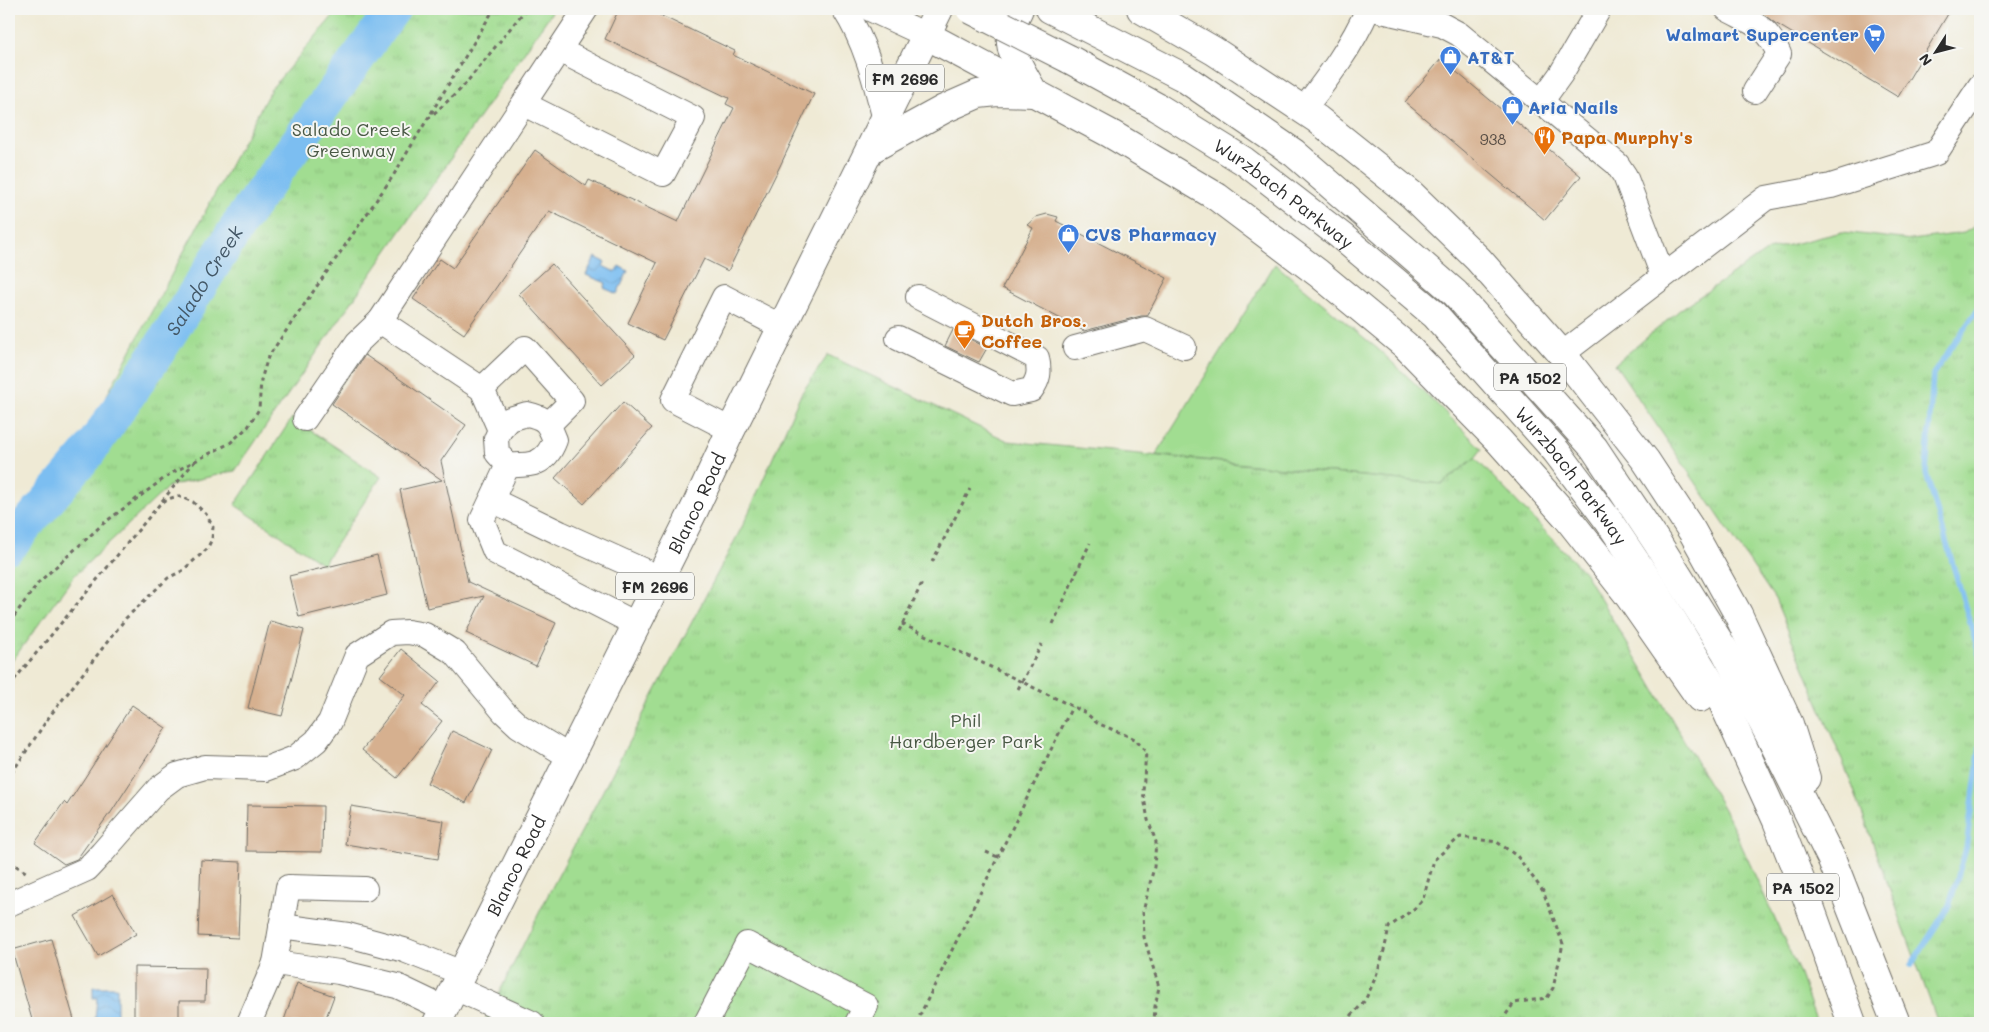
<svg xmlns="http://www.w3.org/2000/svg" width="1989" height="1032" font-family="Mali,sans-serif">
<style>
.green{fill:#a1dd91;stroke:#66845e}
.park{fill:url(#park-tufts);stroke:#66845e}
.water{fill:url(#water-waves);stroke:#54748e}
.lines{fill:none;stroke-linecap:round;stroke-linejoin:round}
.stream{stroke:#7cbef1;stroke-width:5.5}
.river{stroke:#7cbef1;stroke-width:35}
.building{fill:#d6b08f}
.minor-casing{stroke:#706e66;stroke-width:26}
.major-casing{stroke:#706e66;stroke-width:30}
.highway-casing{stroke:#706e66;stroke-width:30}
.path{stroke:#706e66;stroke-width:3;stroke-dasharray:4 4;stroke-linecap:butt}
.minor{stroke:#fff;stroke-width:24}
.major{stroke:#fff;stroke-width:28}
.highway{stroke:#fff;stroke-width:28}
.highway-bridge-casing{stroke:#706e66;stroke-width:30;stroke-linecap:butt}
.highway-bridge{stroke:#fff;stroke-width:28}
.labels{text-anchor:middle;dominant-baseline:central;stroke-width:4;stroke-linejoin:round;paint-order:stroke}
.number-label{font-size:15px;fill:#564c44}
.shield{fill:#f6f6f2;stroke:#686867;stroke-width:1}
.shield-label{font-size:16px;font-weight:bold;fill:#2b2b2b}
.shop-label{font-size:18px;font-weight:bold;fill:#366cbe;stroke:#f6f6f2;text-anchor:start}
.park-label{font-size:18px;fill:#485844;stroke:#f6f6f2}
.food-label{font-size:18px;font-weight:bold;fill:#c56008;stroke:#f6f6f2;text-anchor:start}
.street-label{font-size:18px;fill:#2b2b2b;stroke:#f6f6f2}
.water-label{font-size:19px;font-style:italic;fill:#435766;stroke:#f6f6f2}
</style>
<defs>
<pattern id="park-tufts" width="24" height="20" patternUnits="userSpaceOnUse" patternTransform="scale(1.25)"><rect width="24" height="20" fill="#a1dd91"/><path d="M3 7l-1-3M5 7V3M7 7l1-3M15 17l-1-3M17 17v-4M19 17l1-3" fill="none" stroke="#8bbe7d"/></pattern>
<pattern id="water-waves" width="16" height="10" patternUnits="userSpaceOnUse" patternTransform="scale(1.25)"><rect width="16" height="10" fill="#7cbef1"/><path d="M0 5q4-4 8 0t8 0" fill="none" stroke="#6ba3cf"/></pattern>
</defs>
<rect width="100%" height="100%" fill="#f6f6f2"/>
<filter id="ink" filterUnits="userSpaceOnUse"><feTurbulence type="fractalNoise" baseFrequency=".02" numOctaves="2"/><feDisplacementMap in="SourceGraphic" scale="10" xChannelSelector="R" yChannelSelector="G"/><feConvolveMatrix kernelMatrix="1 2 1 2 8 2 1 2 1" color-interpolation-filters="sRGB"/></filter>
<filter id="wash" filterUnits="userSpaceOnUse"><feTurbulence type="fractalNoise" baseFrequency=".0096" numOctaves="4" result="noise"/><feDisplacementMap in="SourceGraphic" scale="20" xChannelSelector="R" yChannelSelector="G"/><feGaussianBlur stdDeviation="1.12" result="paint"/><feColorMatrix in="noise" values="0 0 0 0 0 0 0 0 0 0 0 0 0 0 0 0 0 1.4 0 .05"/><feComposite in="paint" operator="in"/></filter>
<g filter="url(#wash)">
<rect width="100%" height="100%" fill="#efead5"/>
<path class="green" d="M1275 264 1379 350 1439 406 1482 449 1475 458 1442 484 1156 455Z"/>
<g class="park">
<path d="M339 9H554L235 471 169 486 74 576 9 665V523L85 436 271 89Z"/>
<path d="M1980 223V1023H1938L1851 782 1775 599 1615 364 1681 309 1768 250 1842 232 1911 240 1964 233Z"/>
<path d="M828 355 1008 441 1442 484 1475 458 1584 572 1649 680 1729 818 1799 972 1817 1023H484L548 895 744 523 801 394Z"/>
<path d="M292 418 381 477 323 564 235 505Z"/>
</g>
<g class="water">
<path d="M595 257 605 262 603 266 615 272 619 266 628 271 617 294 604 288 606 283 586 275Z"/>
<path d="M93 987H117V1019H95L97 998H93Z"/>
</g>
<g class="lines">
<g class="stream">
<path d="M1980 306 1933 374 1926 473 1980 657"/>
<path d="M1911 965 1949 906 1966 849 1980 746"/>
</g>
<path class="river" id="s1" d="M9 546 88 453 157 353 243 218 393 9"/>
</g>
<g id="blocks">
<g class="building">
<path d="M619 9H647L735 51 733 55 814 94 780 166 728 271 704 259 663 340 628 323 657 263 549 211 464 334 413 299 440 259 453 268 535 150 586 186 589 180 678 222 734 108 726 104 729 98 605 39Z"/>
<path d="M1756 9H1951L1898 97 1775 23Z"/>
<path d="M1441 59 1581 176 1545 220 1405 102Z"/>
<path d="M1047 214 1058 217 1056 221 1167 278 1147 316H1141L1084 331 1002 288 1033 228 1027 225 1036 217Z"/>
<path d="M552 264 635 355 602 385 519 294Z"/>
<path d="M953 330 987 348 979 362 945 346Z"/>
<path d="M365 355 466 425 441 461 468 582 556 623 536 666 466 633 484 596 427 608 400 490 442 480 332 404Z"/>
<path d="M623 402 652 428 584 504 555 478Z"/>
<path d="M377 555 387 595 299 617 289 576Z"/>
<path d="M270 621 304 630 282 716 248 708Z"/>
<path d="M401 649 440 681 422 705 442 721 397 778 362 750 405 695 380 676Z"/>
<path d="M132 705 166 728 110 814H109L77 859 64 864 35 843 64 802 67 805Z"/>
<path d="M452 731 492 750 466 803 427 783Z"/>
<path d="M247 805 323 806 322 852 246 851Z"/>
<path d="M351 806 444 821 438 859 345 844Z"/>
<path d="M201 860 241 862 238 938 198 936Z"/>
<path d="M113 894 136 934 98 956 75 916Z"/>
<path d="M51 939 75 1023H33L12 950Z"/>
<path d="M134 967 206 968 205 1001H179V1023H134Z"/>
<path d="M297 983 334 996 324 1023H283Z"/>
</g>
</g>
</g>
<g filter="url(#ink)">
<use href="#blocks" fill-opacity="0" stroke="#706e66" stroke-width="1"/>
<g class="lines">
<defs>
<g id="minor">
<path d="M844 9C866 43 875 81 885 120"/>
<path d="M870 9 926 35"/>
<path d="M1373 9 1442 25 1459 34 1617 164 1625 176 1663 276"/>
<path d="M1727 9C1752 23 1767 26 1779 54L1755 91"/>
<path d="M1541 102 1561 74 1599 9"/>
<path d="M524 104 663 174 693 118 559 50"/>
<path d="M1303 110C1328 78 1352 46 1368 9"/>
<path d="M380 321 482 389 500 430"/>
<path d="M898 338 1012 394 1031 390C1039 379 1040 372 1037 358L918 297"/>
<path d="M1075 348 1145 329 1184 347"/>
<path d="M1562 354 1766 198 1831 186 1936 153 1980 86"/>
<path d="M482 389 525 348 572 401 549 424"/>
<path d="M527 414C546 418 548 422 555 440 546 464 532 466 508 465L497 453 496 439 500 430 510 419Z"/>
<path d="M305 419 357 343 380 321 586 9"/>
<path d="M731 430 673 400 724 297 782 327"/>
<path d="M508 465 482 520 495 552 636 624"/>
<path d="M492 500 560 533 660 578"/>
<path d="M9 904 87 869 102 853 158 789 177 775 205 767 266 769 295 758 316 741 330 722 357 655 391 633 408 632 425 635 455 653 504 712 519 726 570 757"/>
<path d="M281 926 348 935 404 950 462 973"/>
<path d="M275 963 339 972 397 986 445 1009"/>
<path d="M455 988 532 1023"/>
<path d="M249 1023 275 963 288 887 365 889"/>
<path d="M706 1023 747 944 866 1006 857 1023"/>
</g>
<g id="major">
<path d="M871 149 944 109 978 94 997 92 1034 93"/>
<path id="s2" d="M437 1023 695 508 731 430 939 9"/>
</g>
<g id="highway">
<path d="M1019 9C1000 44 1017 62 1034 93"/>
<path d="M1050 9 1183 77 1294 153 1455 293 1594 448 1658 544 1725 651 1771 738 1832 860 1896 1023"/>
<path d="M1141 9 1214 51 1317 119 1412 195 1478 259 1562 354 1646 461 1692 531 1738 614 1789 724 1806 778"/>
<path d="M926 35 1111 134 1217 197 1318 273 1405 345 1499 441 1566 516 1626 592 1700 698"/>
<path id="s3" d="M1069 59 1157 107 1244 161 1341 236 1435 315 1556 451 1608 520 1652 586 1723 703 1777 821 1803 887 1852 1023"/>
</g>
</defs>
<use href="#minor" class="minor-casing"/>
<use href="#major" class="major-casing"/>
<use href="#highway" class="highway-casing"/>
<g class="path">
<path d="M428 119 462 88 526 9"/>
<path d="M162 501 195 461"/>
<path d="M932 562 970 489"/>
<path d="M9 623 39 582 104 523 170 474 230 443 248 427 259 409 261 380 268 357 393 176 494 9"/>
<path d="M902 624 1086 713 1097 723 1135 739 1146 752 1143 792 1148 820 1156 842 1154 867 1143 912 1144 937 1159 987 1155 1006 1154 1023"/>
<path d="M1053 624 1090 543"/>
<path d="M899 631 922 583"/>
<path d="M9 686 159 505 168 499 178 496 193 502 206 514 213 527 212 539 207 549 182 571 168 578 126 618 49 717 9 777"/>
<path d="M1018 689 1042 644"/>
<path d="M986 852 998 857"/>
<path d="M9 861 27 873"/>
<path d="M916 1023 1072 707"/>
<path d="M1347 1023C1351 1013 1361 1008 1366 998 1377 977 1385 951 1389 927L1415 908 1423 899 1434 860 1460 837 1497 842 1517 856 1543 891 1563 944 1553 988 1547 998 1514 1003 1500 1023"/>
</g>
<use href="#minor" class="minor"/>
<use href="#major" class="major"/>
<use href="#highway" class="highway"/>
<defs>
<path id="highway-bridge" d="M970 9 1069 59"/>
</defs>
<use href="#highway-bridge" class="highway-bridge-casing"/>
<use href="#highway-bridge" class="highway-bridge"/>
</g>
</g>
<defs>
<symbol id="supermarket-pin" viewBox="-11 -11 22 30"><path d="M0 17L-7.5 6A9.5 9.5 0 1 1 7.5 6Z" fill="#3f7fe0" stroke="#f6f6f2"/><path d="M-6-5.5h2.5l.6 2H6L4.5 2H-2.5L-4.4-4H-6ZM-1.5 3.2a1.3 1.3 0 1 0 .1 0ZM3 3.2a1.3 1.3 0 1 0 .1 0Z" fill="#fff"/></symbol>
<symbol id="shop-pin" viewBox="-11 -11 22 30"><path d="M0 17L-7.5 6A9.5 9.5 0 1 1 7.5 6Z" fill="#3f7fe0" stroke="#f6f6f2"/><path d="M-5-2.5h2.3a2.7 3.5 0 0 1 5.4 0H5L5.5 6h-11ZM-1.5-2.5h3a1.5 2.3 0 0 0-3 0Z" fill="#fff"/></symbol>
<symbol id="restaurant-pin" viewBox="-11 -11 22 30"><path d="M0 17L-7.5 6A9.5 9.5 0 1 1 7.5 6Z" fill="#e8710a" stroke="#f6f6f2"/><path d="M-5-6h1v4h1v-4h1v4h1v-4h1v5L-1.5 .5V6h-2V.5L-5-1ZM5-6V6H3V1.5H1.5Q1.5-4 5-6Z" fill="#fff"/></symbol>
<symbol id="cafe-pin" viewBox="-11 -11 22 30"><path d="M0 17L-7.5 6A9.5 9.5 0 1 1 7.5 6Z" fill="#e8710a" stroke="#f6f6f2"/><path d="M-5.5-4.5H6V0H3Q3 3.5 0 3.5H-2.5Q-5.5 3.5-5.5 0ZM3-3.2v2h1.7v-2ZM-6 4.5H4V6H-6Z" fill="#fff"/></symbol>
</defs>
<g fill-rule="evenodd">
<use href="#supermarket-pin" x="1862" y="22" width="25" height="34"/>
<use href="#shop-pin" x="1438" y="44" width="25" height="34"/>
<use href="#shop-pin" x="1500" y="94" width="25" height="34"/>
<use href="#restaurant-pin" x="1532" y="124" width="25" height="34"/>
<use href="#shop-pin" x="1056" y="222" width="25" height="34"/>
<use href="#cafe-pin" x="952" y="318" width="25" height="34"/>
</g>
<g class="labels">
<g class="number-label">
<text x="1493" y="139">938</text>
</g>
<g class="shield">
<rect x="866" y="64.5" width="78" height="27" rx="4"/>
<rect x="1494" y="363.5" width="72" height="27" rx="4"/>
<rect x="616" y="572.5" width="78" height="27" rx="4"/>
<rect x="1767" y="873.5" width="72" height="27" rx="4"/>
</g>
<g class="shield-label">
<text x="905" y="78">FM 2696</text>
<text x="1530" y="377">PA 1502</text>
<text x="655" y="586">FM 2696</text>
<text x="1803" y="887">PA 1502</text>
</g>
<g class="shop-label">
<text x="1859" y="34" text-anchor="end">Walmart Supercenter</text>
<text x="1467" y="57">AT&amp;T</text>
<text x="1528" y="107">Aria Nails</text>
<text x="1085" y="234">CVS Pharmacy</text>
</g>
<g class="park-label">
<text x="351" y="129">Salado Creek<tspan x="351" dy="21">Greenway</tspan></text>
<text x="966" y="720">Phil<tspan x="966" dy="21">Hardberger Park</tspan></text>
</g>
<g class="food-label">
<text x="1561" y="137">Papa Murphy's</text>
<text x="981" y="320">Dutch Bros.<tspan x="981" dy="21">Coffee</tspan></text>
</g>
<g class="street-label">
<text stroke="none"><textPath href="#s3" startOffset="254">Wurzbach Parkway</textPath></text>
<text stroke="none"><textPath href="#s3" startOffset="659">Wurzbach Parkway</textPath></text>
<text stroke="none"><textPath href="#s2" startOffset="581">Blanco Road</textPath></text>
<text stroke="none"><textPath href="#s2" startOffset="176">Blanco Road</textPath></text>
</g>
<g class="water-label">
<text stroke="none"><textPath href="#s1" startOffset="330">Salado Creek</textPath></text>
</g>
</g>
<rect width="1989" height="1032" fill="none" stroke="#f6f6f2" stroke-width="30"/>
<g transform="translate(1936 52) rotate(234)" stroke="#f6f6f2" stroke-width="4" paint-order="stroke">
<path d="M0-4L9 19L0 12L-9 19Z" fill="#2b2b2b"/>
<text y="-8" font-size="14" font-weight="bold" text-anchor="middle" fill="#2b2b2b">N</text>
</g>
</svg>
